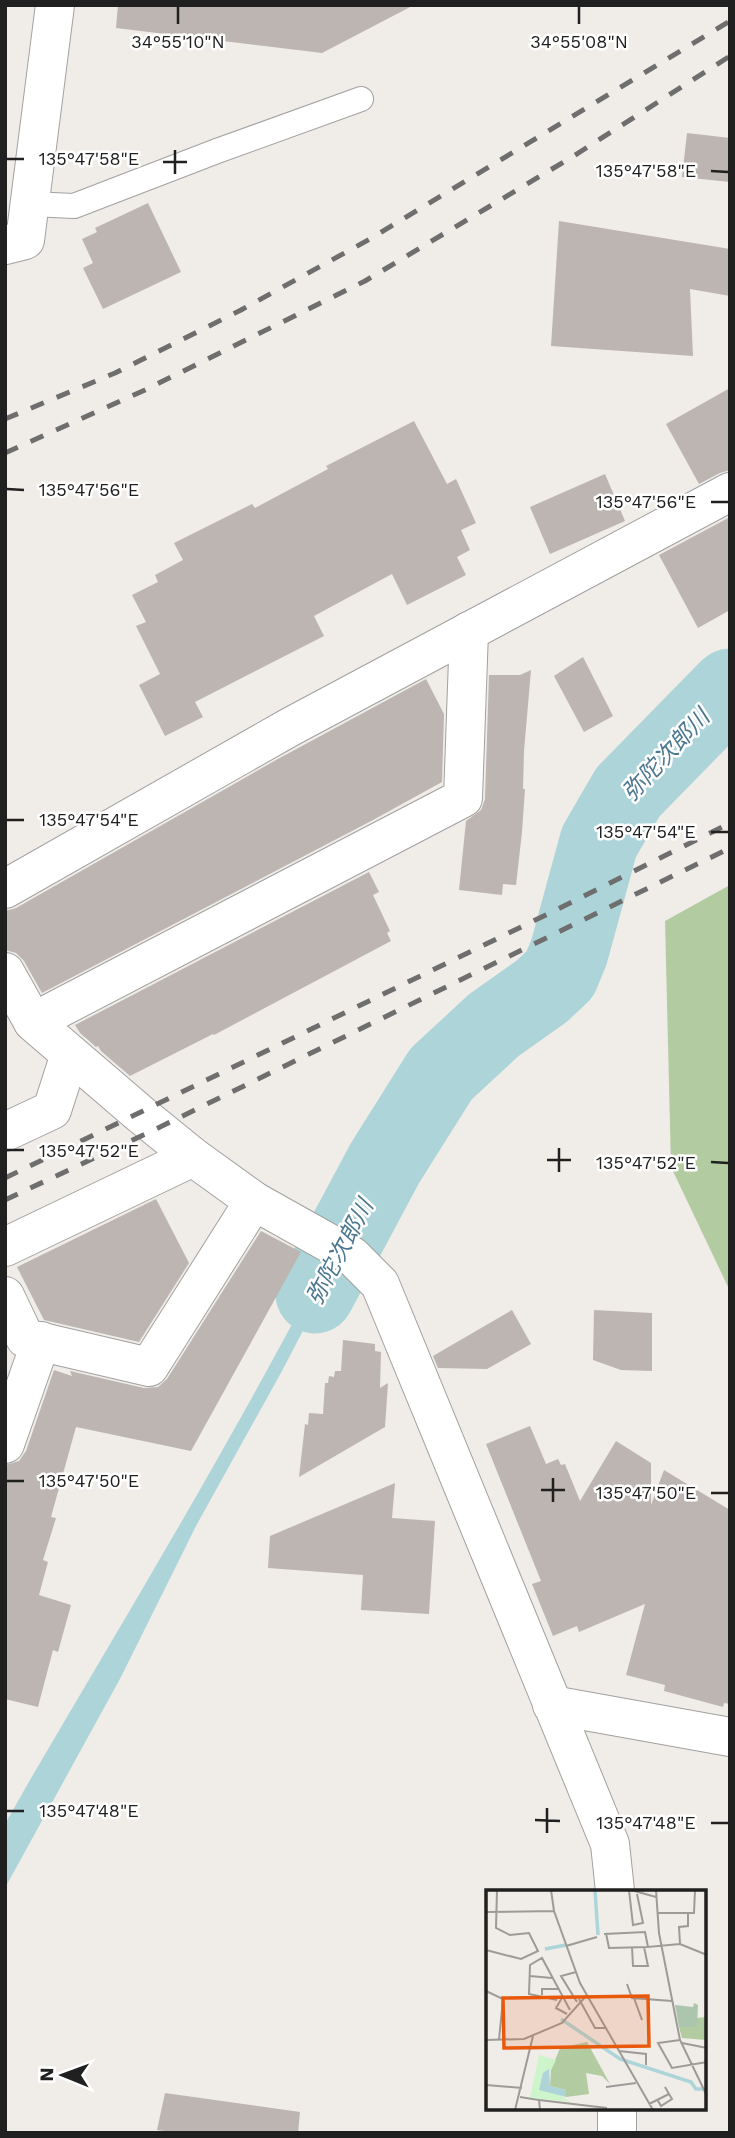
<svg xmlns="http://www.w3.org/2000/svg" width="735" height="2138" font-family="'Work Sans','Noto Sans JP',sans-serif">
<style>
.forest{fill:#b3cba1}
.water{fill:#add5d9}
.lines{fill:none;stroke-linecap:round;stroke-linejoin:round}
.river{stroke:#add5d9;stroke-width:79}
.building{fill:#bdb5b1}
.service-casing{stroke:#a1a1a1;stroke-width:26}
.minor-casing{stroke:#a1a1a1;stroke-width:40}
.service{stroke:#fff;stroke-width:24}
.minor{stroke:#fff;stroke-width:38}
.rail{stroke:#6e6e6e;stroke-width:5;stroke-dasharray:14 14;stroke-linecap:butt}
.ticks{fill:none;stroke:#202020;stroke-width:2.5}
.labels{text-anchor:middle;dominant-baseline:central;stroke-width:5;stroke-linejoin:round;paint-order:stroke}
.water-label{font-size:23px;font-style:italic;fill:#4c7790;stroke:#fff}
.inset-river{fill:none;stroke:#add5d9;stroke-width:3.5}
.inset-road{fill:none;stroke:#9d9a98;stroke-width:2}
.view{fill:#e8590c;fill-opacity:0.15;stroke:#e8590c;stroke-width:3.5}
.inset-edge{fill:none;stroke:#202020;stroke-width:3.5}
.ticks-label{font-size:18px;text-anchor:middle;fill:#202020;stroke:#fff;stroke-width:5;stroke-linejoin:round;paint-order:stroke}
</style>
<rect width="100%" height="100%" fill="#f0ece8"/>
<path class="forest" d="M730 885V1291L671 1167 665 921Z"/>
<path class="water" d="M359 1194 371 1200 282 1371 196 1526 121 1677 5 1888V1824L30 1780C143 1587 260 1395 359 1194Z"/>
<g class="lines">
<path class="river" d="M315 1294 385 1163 441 1074 494 1025 542 991 560 974 569 952 599 842 628 792 730 688"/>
</g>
<g class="building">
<path d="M118 5H414L322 53 116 28Z"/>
<path d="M687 133 730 138V182L682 177Z"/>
<path d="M148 203 181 272 103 309 83 268 93 263 82 239 97 232 95 228Z"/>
<path d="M559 221 730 249V296L690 289 693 356 551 346Z"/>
<path d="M730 388V470L720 473 699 484 666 424Z"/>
<path d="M414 421 447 484 456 479 476 523 461 530 470 550 457 557 466 575 407 605 392 574 314 616 324 636 195 702 203 717 165 736 139 685 160 674 136 626 146 622 132 595 158 582 155 575 183 560 174 543 252 504 255 508 328 469 326 466Z"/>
<path d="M605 474 625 521 550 554 530 507Z"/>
<path d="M730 517V610L698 628 659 555Z"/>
<path d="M583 657 613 716 584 732 554 676Z"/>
<path d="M531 670 524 751 523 789H525L522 832 516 885 503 884 502 895 459 890 466 821 481 810 485 799 489 675H520Z"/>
<path d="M426 679 444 714 442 782 373 820 42 993 24 961 16 953 5 950V911L16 908 276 760Z"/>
<path d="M369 872 379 892 373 895 390 931 387 933 391 941 214 1035 213 1034 130 1076 101 1051 98 1046 96 1047 80 1033 75 1025Z"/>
<path d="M156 1199 189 1263 139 1342 44 1320 17 1267Z"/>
<path d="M261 1231 301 1252 191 1451 76 1427 51 1517 56 1518 43 1560 48 1562 39 1595 71 1605 58 1652 53 1650 38 1707 5 1699V1465L19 1461 26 1451 54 1370 72 1376 70 1371 144 1388 158 1387 167 1379Z"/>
<path d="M512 1310 531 1344 487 1369 438 1368 433 1356Z"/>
<path d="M594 1310 652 1313V1371L621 1370 593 1360Z"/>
<path d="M343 1340 375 1344V1351L381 1352 380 1388 388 1383 385 1427 299 1477 305 1424 308 1425 309 1413 323 1414 325 1383H328L329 1376 334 1377 335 1371H341Z"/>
<path d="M530 1426 546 1464 558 1459 561 1465 565 1464 580 1501 616 1441 651 1463V1505L664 1470 730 1510V1704L724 1703 723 1707 664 1691 665 1685 626 1675 645 1604 579 1632 577 1626 553 1636 532 1584 541 1581 486 1444Z"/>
<path d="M395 1483 392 1518 435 1521 429 1614 361 1610 363 1575 268 1568 270 1536Z"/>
<path d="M165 2093 300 2112 298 2133H180L157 2130Z"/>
</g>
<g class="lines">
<defs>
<path id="service" d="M31 204 74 206 217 151 361 99"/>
<g id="minor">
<path d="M5 245 25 240 55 5"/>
<path d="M5 889 290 727 730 492"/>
<path d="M5 972 33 1022 139 1113 193 1157 254 1201 352 1256 380 1284 610 1844 615 1891"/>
<path d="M33 1022 463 798 469 631"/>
<path d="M5 1132 52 1110 70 1054"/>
<path d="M5 1247 193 1157"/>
<path d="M5 1296 25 1338 149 1367 254 1201"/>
<path d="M5 1444 41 1341"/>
<path d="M552 1705 730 1737"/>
<path d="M617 2133V2108"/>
</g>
</defs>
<use href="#service" class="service-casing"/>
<use href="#minor" class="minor-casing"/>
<use href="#service" class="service"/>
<use href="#minor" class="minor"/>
<g class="rail">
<path d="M5 419 115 373 241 310 370 239 730 21"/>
<path d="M5 453 145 390 365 281 572 157 730 56"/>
<path d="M5 1178 556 910 730 823"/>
<path d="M5 1200 158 1128 730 848"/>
</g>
</g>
<path class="ticks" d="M178 24V7M579 24V7M7 159H24M163 162H187M711 171 728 172M175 174V150M7 489 24 490M711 502H728M7 820H24M711 832H728M7 1150H24M547 1160H571M711 1162 728 1163M559 1172V1148M7 1481H24M541 1490H565M711 1493H728M553 1502V1478M7 1811H24M535 1820 560 1821M711 1823H728M547 1833V1808"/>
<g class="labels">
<g class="water-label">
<text transform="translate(666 755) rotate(-47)">弥陀次郎川</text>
<text transform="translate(340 1252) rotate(-62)">弥陀次郎川</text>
</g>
</g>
<g transform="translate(486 1890)">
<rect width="220" height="220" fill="#f0ece8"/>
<path d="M220 127V150L196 148 193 137H210L211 128ZM101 152 124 194 116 186 100 183 103 204 80 207V200L64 196 65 180 74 158Z" fill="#b3cba1"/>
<path d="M208 113 212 115 211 137H193L189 115 207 117Z" fill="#abc6ac"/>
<path d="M53 165 70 170 63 184V198L84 212 44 208Z" fill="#cdf4ca"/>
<path d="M63 179 64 196 80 200V207L53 200 57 183Z" fill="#add5d9"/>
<path class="inset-river" d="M109 0 112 45M59 59 80 55M75 129 134 169 205 192 210 199H221"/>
<path class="inset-road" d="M65 0 68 21 94 93 167 220M143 0 147 35 157 33 151 4M145 0 170 7M170 0 173 43 194 150 221 206M0 22 68 21M171 23H208L209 0M120 43 123 58 162 57M118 44 159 42 162 57 194 54 221 65M194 54 193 37 202 36V23M80 56 111 47M146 57 147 76H162L158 57M0 60 35 69 52 61 43 43 24 45 10 38 11 0M90 82 75 86 91 112M44 86 66 88M141 94 146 108 186 111M0 101 17 109 13 150M56 105V99H72M77 106 70 118 81 124M148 108 156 130M93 109 109 138H120M71 110 43 104 44 75 56 68 84 120M0 150 38 149 76 133 101 105M194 150 172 153 186 178 221 172M196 153 221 158M133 161 160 164V175M0 195 36 198M120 197 150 193M34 207 53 210 54 220M171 209 175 216 186 209 183 204M53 210 121 218M163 214 183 204 179 197M29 220 47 146"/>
<path class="view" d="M162 106 163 156 18 158 17 108Z"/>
<rect width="220" height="220" class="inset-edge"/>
</g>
<g class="ticks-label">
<text x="178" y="48">34°55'10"N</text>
<text x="579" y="48">34°55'08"N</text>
<text x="89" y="165">135°47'58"E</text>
<text x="646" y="177">135°47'58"E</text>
<text x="89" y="496">135°47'56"E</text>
<text x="646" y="508">135°47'56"E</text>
<text x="89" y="826">135°47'54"E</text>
<text x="646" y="838">135°47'54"E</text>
<text x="89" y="1157">135°47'52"E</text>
<text x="646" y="1169">135°47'52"E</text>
<text x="89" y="1487">135°47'50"E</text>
<text x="646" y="1499">135°47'50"E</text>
<text x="89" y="1817">135°47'48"E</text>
<text x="646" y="1829">135°47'48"E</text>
</g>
<rect width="735" height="2138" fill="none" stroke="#202020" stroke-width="14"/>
<g transform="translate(63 2075) rotate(271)" stroke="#ffffff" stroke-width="5" paint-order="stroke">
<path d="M0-5L12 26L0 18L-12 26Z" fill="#202020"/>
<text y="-10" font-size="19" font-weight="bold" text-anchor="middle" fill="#202020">N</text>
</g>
</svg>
